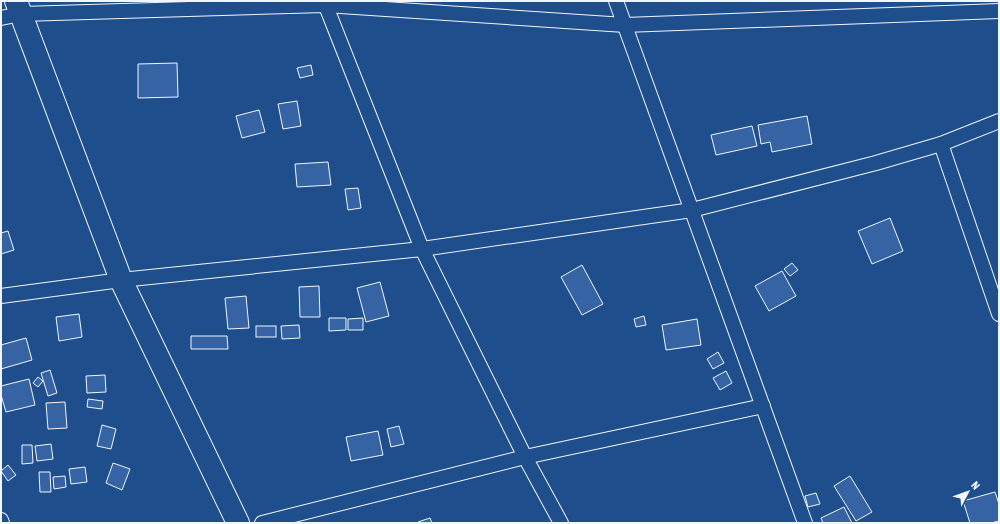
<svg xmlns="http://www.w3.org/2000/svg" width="1000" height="524" font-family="'Asap Condensed',sans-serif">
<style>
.building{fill:#3563a3;stroke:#f2f6ff}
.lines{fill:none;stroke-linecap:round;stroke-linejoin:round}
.minor-casing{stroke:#f2f6ff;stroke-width:16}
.trunk-casing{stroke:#f2f6ff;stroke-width:24}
.minor{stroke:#1f4e8c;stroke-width:14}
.trunk{stroke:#1f4e8c;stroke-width:22}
</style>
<rect width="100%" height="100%" fill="#1f4e8c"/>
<g class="building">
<path d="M177 63 178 97 138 98V64Z"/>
<path d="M311 65 313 75 300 78 297 68Z"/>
<path d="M297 101 301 126 283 129 278 104Z"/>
<path d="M259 110 265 132 242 138 236 116Z"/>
<path d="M807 116 812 144 772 152 770 142 761 144 758 125Z"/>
<path d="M752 126 757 146 716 155 711 135Z"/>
<path d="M328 162 331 185 297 187 295 164Z"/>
<path d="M358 188 361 208 348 210 345 189Z"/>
<path d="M890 218 903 251 872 264 858 231Z"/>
<path d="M8 231 14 250 1 254V233Z"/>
<path d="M792 263 798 270 790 276 784 269Z"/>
<path d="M582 265 603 304 582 315 561 277Z"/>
<path d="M782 271 796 296 769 311 755 286Z"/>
<path d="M380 282 389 316 366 322 357 288Z"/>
<path d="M319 286 320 317H300L299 287Z"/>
<path d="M246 296 249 328 228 329 225 298Z"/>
<path d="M79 314 82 337 59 341 56 317Z"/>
<path d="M644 316 646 325 636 327 634 319Z"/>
<path d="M329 318H346V330L329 331Z"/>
<path d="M363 318V330H348V319Z"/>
<path d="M697 319 701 345 666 350 662 325Z"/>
<path d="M299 325 300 338 282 339 281 326Z"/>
<rect x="256" y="326" width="20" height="11"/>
<path d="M191 336H227L228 349H191Z"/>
<path d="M26 338 32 360 1 369V345Z"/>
<path d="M718 352 724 363 713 369 707 359Z"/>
<path d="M50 370 57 393 48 396 41 373Z"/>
<path d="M726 371 732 383 720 390 713 378Z"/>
<path d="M105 375 106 392 87 393 86 376Z"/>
<path d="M38 377 43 381 38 387 33 383Z"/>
<path d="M29 379 35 405 6 412 1 395V386Z"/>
<path d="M88 399 103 401 102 409 87 407Z"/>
<path d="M65 402 67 428 48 429 46 403Z"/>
<path d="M102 425 116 429 111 449 97 446Z"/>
<path d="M399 426 404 444 391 447 387 429Z"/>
<path d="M378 431 383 455 351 461 346 437Z"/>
<path d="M51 444 53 459 37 461 35 446Z"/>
<path d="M22 445H32L33 463 22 464Z"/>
<path d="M113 463 130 469 122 490 106 483Z"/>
<path d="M8 465 16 475 8 481 1 471Z"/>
<path d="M85 467 87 482 71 484 69 469Z"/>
<path d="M39 472H50L51 492H40Z"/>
<path d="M65 476 66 487 54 489 53 477Z"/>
<path d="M850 476 872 512 856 521 834 486Z"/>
<path d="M995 492 999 504V521L991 523H970L963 501Z"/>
<path d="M816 493 820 504 808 507 805 496Z"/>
<path d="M844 507 852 523H823L821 518Z"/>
<path d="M430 518 432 523H418V522Z"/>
</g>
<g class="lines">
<defs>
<g id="minor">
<path d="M324 1 422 249 525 457 561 523"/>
<path d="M616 1 805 523"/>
<path d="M1 18 21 14 325 5 625 25 999 11"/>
<path d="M941 144 999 314"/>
<path d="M1 296 121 280 422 249 692 210 876 163 941 144 999 121"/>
<path d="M1 520 2 523"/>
<path d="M262 523 525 457 763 406"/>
</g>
<path id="trunk" d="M16 1 121 280 238 523"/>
</defs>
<use href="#minor" class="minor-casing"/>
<use href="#trunk" class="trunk-casing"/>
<use href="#minor" class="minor"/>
<use href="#trunk" class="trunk"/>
</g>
<rect width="1000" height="524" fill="none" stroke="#f2f6ff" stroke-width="4"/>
<g transform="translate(968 492) rotate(49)" stroke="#1f4e8c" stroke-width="3" paint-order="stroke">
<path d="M0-3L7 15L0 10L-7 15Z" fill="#f2f6ff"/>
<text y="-6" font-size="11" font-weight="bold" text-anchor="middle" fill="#f2f6ff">N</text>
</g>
</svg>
